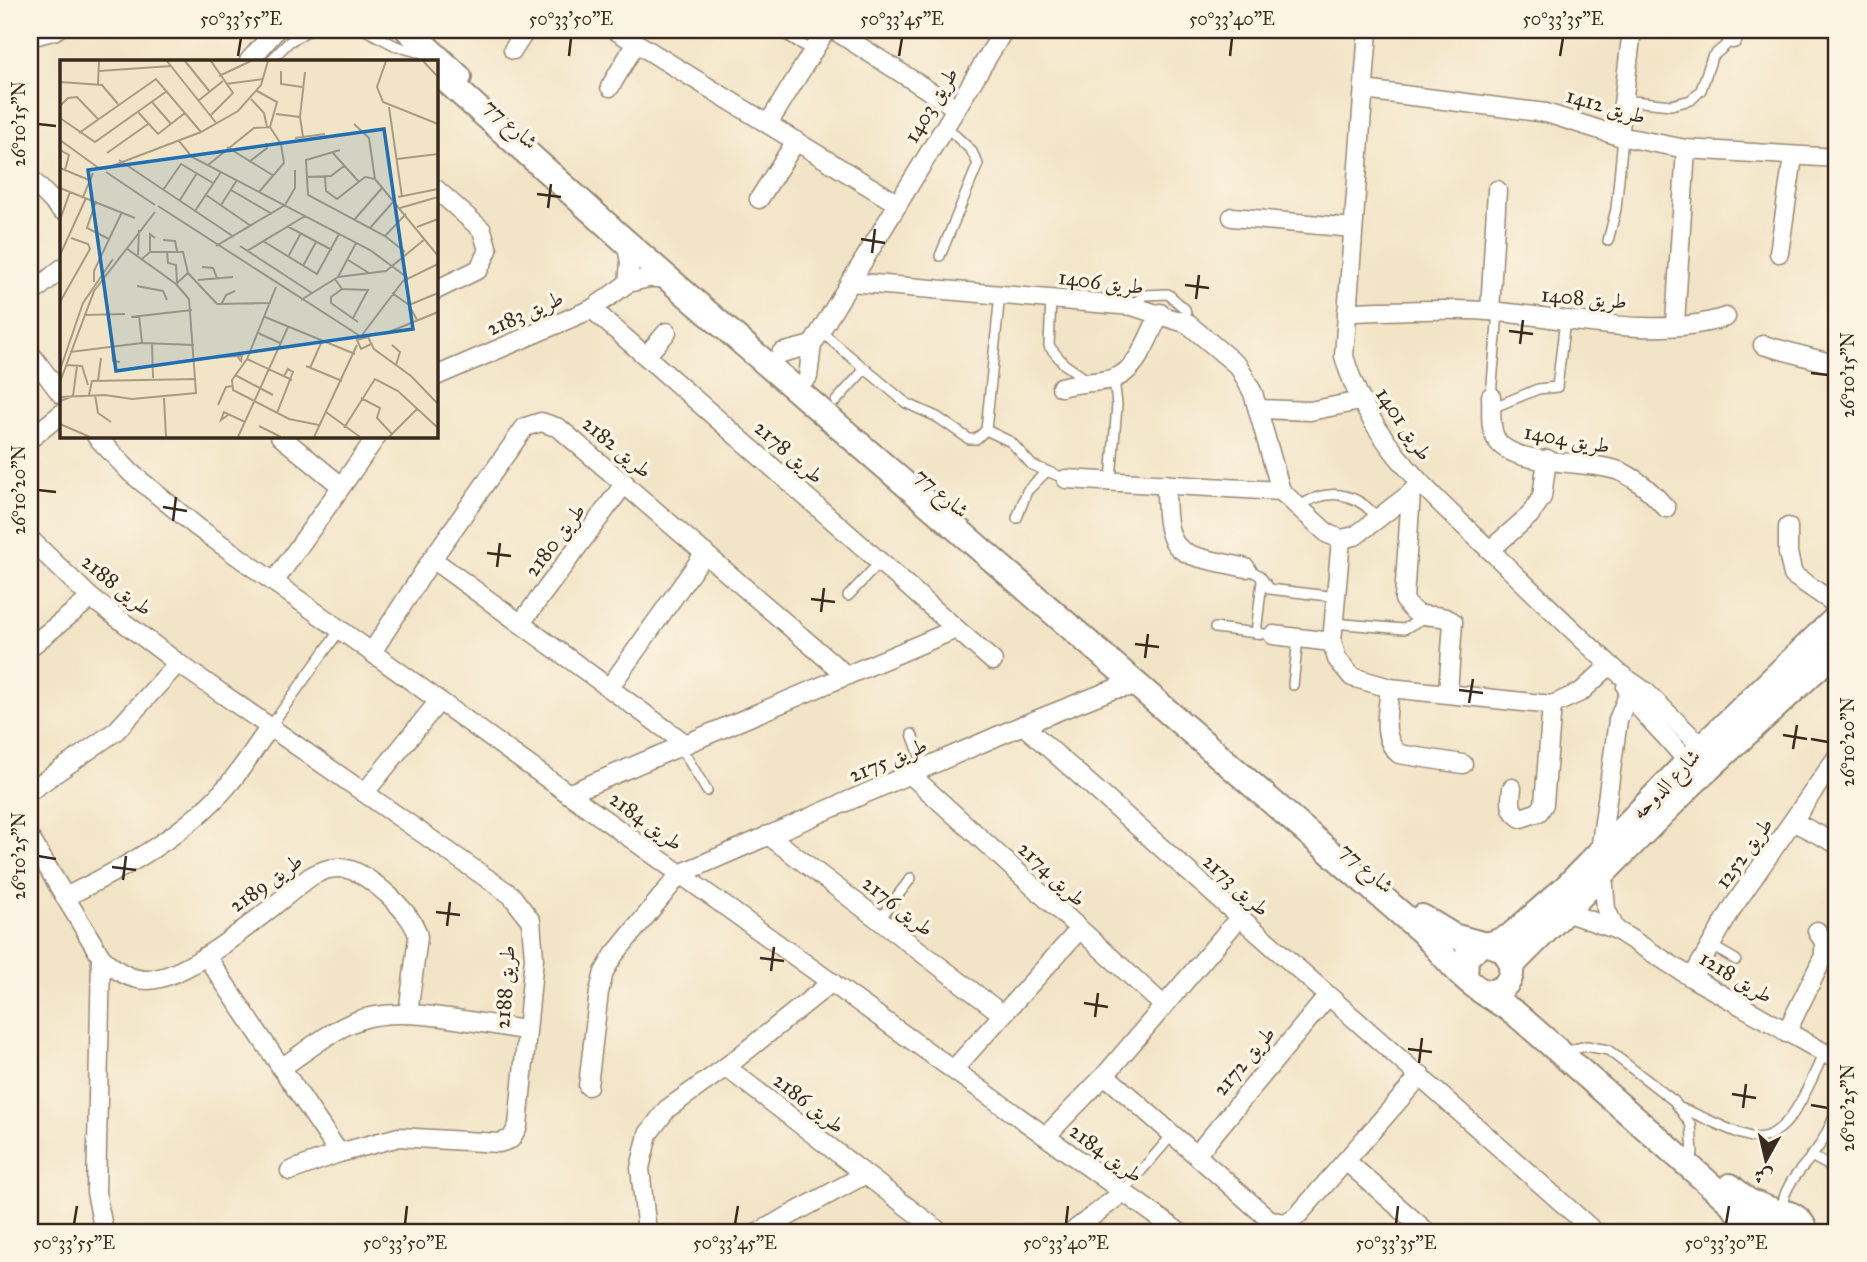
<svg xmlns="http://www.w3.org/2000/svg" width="1867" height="1262" font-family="'IM FELL Great Primer',Amiri,serif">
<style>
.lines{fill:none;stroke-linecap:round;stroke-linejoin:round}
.lane-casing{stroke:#968772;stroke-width:12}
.street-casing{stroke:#968772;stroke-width:21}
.secondary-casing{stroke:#968772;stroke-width:28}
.lane{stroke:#fff;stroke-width:9}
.street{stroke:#fff;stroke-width:18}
.secondary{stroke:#fff;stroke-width:24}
.ticks{fill:none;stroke:#3b2a1e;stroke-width:2.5}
.labels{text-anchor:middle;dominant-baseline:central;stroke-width:7;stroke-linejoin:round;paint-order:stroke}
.street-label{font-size:21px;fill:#3b2a1e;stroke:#fcf5e5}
.inset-road{fill:none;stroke:#a99a83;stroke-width:2}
.view{fill:#1f6fb2;fill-opacity:0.15;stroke:#1f6fb2;stroke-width:3.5}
.inset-edge{fill:none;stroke:#3b2a1e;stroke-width:3.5}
.neatline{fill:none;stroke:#3b2a1e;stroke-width:2.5}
.ticks-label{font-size:18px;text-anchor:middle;fill:#3b2a1e}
</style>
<rect width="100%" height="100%" fill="#fcf5e5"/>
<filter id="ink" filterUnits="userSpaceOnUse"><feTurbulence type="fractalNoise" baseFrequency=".0143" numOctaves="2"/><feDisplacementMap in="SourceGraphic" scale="14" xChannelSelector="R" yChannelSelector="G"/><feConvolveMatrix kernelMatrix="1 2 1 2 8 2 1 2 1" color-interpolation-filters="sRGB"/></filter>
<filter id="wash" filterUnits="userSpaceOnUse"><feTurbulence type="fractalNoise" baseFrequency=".00686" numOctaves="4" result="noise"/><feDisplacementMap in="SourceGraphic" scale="28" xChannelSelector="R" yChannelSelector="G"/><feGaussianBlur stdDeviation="1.57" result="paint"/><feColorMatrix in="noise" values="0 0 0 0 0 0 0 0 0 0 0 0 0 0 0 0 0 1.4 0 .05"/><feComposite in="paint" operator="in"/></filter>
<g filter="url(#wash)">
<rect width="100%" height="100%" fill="#f2e4c6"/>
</g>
<g filter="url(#ink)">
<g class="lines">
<defs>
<g id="lane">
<path d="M365 30 396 46 417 52"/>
<path d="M778 30 813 51"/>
<path d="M270 61 289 42 309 30"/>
<path d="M1623 100 1671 105 1691 100 1701 90 1712 57 1733 39"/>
<path d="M1608 241 1616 209 1623 137"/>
<path d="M940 256 978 164 971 150 945 126"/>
<path d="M1051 298 1049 346 1064 364 1087 380"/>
<path d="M1132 306 1144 295 1168 294 1185 309 1188 324"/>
<path d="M820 331 906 403 937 417 969 439H976L986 430 1000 294"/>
<path d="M1491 396 1498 312"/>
<path d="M836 401 865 369"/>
<path d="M1492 408 1538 389 1557 387 1565 320"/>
<path d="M986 430 1011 442 1032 465 1066 479"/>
<path d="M1111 480 1117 405 1114 378"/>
<path d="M1298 508C1325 487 1356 491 1377 518"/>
<path d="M1017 518 1027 491 1046 472"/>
<path d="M1246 568 1259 575 1270 589 1336 597"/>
<path d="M848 596 880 562"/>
<path d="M1333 623 1404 629 1425 617"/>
<path d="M1215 628 1273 635"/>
<path d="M1256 633 1262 581"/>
<path d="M1293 685 1298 638"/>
<path d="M270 727 340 630"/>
<path d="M912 734 925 769"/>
<path d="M680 746 707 791"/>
<path d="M879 920 911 878"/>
<path d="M1710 945 1736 960"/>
<path d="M1574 1049 1586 1046 1608 1050 1674 1101 1691 1125 1693 1154"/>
<path d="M1680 1108C1704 1116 1727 1131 1751 1137 1789 1145 1810 1081 1824 1053"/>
<path d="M1811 1156 1837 1170"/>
<path d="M1122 1193 1173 1134"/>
<path d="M1782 1212C1782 1181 1807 1167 1821 1143 1826 1135 1830 1126 1834 1117"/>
</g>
<g id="street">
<path d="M615 30 898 204"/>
<path d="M834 30 956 108"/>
<path d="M1368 30 1344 356C1368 442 1434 497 1496 556 1537 596 1578 636 1620 674L1646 692 1702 747 1701 758"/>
<path d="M30 37 56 30"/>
<path d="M1733 39 1735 30"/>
<path d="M513 50 526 30"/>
<path d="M249 61 276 30"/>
<path d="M610 87 636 43"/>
<path d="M1364 90 1546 113 1619 136 1686 149 1837 158"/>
<path d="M768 124 826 30"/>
<path d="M1619 136 1632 30"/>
<path d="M30 178 61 210"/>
<path d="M436 189 482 230 488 250 479 269 436 290"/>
<path d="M759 199 796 141"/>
<path d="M1232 217 1353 228"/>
<path d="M626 242 630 262 628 283"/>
<path d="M1779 253 1793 157"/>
<path d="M850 282 1132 306 1188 324 1239 367 1253 393 1281 491 1328 534 1341 539 1355 536 1420 486"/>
<path d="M30 295 61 269"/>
<path d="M592 309 993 661"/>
<path d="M1490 311 1497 190"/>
<path d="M1347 312C1394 311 1440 308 1487 311 1562 316 1654 341 1726 317"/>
<path d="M1675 324 1686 149"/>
<path d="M1763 345 1837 365"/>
<path d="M30 353 61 394"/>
<path d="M781 353 812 345"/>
<path d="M646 356 667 332"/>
<path d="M436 376 592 309 628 283 648 278H669"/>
<path d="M808 377 812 345 1004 30"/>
<path d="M1061 387C1078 382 1095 383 1112 379 1138 372 1149 335 1160 313"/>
<path d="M1491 396C1492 409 1489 427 1496 439 1514 469 1592 458 1624 473 1642 482 1654 494 1666 508"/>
<path d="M1259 409 1310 411 1360 401"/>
<path d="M96 436 131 473 197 527 1179 1232"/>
<path d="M280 436 340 485"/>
<path d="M30 439 61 414"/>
<path d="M1066 479 1281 491"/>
<path d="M1166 484C1166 561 1177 552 1246 568"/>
<path d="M1411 492 1404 599C1418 626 1436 609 1453 622L1448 693"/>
<path d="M1788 527V553L1793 575 1837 605"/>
<path d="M30 539 91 598 178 663 511 895 531 921 534 958 518 1126 511 1139 499 1143 399 1137 339 1153 290 1171"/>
<path d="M1341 539 1332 642 1337 659 1352 677 1390 688 1552 705 1581 692 1610 665"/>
<path d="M1490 550 1530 515 1542 497 1547 459"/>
<path d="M432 559 686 744"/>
<path d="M274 582 377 436"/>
<path d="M521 623 625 483"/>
<path d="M1273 635 1332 642"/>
<path d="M30 647 91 598"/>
<path d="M372 652 432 559 525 427 541 422 559 428 847 676"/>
<path d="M1626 687C1640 715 1669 736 1687 762"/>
<path d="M609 688 705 553"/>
<path d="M1390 688C1388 710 1380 738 1399 754L1463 764"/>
<path d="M1023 725 1595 1232"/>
<path d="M911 775 1163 1005"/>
<path d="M1512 788C1511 801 1508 810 1521 818L1539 812 1544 804 1552 705"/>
<path d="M30 791 116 731 178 663"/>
<path d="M366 791 439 701"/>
<path d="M568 794 956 629"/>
<path d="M1794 822 1837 844"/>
<path d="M768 835 1002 1014"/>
<path d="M30 838 101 957C114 969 128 980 148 980 193 978 273 905 310 877 322 870 333 866 347 869 369 873 415 915 418 937L408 1014"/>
<path d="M1600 851 1618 720 1629 693"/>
<path d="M65 897C123 869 187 834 229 784 244 766 256 746 270 727"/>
<path d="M1565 912 1615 929 1606 909 1603 875"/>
<path d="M1615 929 1692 978 1837 1060"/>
<path d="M206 956 339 1153"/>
<path d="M101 957 96 1192 104 1232"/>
<path d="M1692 978 1733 907 1837 757"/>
<path d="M1786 1033 1824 956V942L1817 931"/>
<path d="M726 1067 940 1232"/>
<path d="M281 1068C305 1052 331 1030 359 1020 403 1004 478 1024 525 1030"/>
<path d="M953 1070 1079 930"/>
<path d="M1105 1075 1271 1221 1286 1223 1298 1215 1421 1075"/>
<path d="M588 1086 599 992 604 972 614 955 680 874 1023 725 1114 689 1140 686"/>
<path d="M1046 1136 1105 1075 1239 918"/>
<path d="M1197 1154 1327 997"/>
<path d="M1346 1161 1427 1232"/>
<path d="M647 1232 640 1168 648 1134 667 1109 726 1067 832 982"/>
<path d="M759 1232 864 1175"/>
<path d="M1072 1232 1122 1193"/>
</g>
<g id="secondary">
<path d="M408 30 459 77"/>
<path d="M436 71 626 242 1421 931C1435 944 1471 992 1488 992 1521 991 1519 943 1482 944L1466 957 1465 978"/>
<path d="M1422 917 1453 936 1482 944"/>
<path d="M1491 944 1509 937 1565 888 1702 747 1837 617"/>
<path d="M1512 965 1692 784 1837 650"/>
<path d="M1481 991 1515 1013 1731 1203 1753 1232"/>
<path d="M1730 1186 1748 1201 1777 1212"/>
<path d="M1764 1220C1779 1206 1800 1213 1806 1232"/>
</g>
</defs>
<use href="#lane" class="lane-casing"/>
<use href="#street" class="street-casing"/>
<use href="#secondary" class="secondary-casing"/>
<use href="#lane" class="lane"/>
<use href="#street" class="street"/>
<use href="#secondary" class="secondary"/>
</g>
</g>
<path class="ticks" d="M238 56 241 38M569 56 571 38M899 56 902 38M1230 56 1232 38M1560 56 1563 38M38 124 56 126M537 194 561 197M548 208 551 184M861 239 885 243M872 253 875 229M1185 285 1209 288M1196 299 1199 275M1509 331 1533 334M1520 344 1523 320M1811 373 1828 375M38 490 56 492M163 507 187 511M173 521 176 497M487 553 511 556M497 567 500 543M811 599 835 602M821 612 824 588M1135 644 1159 647M1145 658 1148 634M1459 690 1483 693M1469 703 1473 679M1783 735 1807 739M1811 739 1828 742M1793 749 1797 725M38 856 56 859M112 867 136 870M123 880 126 856M436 912 460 915M447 926 450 902M760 958 784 961M771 971 774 947M1084 1003 1108 1007M1095 1017 1098 993M1408 1049 1432 1052M1419 1063 1422 1038M1732 1094 1756 1098M1811 1105 1828 1108M1743 1108 1746 1084M74 1224 77 1206M405 1224 407 1206M735 1224 738 1206M1066 1224 1068 1206M1396 1224 1398 1206M1726 1224 1729 1206"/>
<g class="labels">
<g class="street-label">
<text transform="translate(931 105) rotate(-59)">طريق 1403</text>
<text transform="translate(1606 106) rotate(16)">طريق 1412</text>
<text transform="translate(511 124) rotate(42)">شارع 77</text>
<text transform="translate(1101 282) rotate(7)">طريق 1406</text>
<text transform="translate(1584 298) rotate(5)">طريق 1408</text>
<text transform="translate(525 313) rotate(-24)">طريق 2183</text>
<text transform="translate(1404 424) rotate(56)">طريق 1401</text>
<text transform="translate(1567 439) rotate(10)">طريق 1404</text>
<text transform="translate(617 447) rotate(40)">طريق 2182</text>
<text transform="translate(789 452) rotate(41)">طريق 2178</text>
<text transform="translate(942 493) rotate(41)">شارع 77</text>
<text transform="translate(555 540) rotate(-53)">طريق 2180</text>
<text transform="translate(117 585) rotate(39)">طريق 2188</text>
<text transform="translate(888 760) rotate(-23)">طريق 2175</text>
<text transform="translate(1666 784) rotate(-46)">شارع الدوحه</text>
<text transform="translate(646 821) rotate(36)">طريق 2184</text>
<text transform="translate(1744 853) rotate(-54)">طريق 1252</text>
<text transform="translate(1367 868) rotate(42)">شارع 77</text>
<text transform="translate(1052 874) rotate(43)">طريق 2174</text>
<text transform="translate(266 883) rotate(-36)">طريق 2189</text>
<text transform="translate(1236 885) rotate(42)">طريق 2173</text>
<text transform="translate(898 906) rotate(38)">طريق 2176</text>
<text transform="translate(1736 977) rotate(31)">طريق 1218</text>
<text transform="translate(505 987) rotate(-86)">طريق 2188</text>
<text transform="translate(1244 1061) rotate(-50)">طريق 2172</text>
<text transform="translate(809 1103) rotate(38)">طريق 2186</text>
<text transform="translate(1106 1153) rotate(36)">طريق 2184</text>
</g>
</g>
<g transform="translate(60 60)">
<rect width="378" height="378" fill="#f2e4c6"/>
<path class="inset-road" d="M107 1 157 64M125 1 150 32M326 1 317 27 323 42 378 64M363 1 378 17M39 11 111 6M221 11V24L242 27M159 16 191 1M0 22 42 25 58 44M38 24 39 1M166 24 203 19M197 31 217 42 210 67M191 39 204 53 207 67M138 41 163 21M92 42 111 64M0 46 8 38 17 37 38 59M329 47 342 137M78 52 98 74 125 53M216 54 240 57M150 56 173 33 151 1M0 58 35 82 107 31M294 64 309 78 315 119M19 73 96 19 141 72M243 77 240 57 245 12M235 78 265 74M0 80 40 109M119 81 132 97 310 190 348 218M167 87 214 116M0 90 9 95 5 110M280 90 246 100 248 135 325 176 345 192M47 93 88 64M273 93 299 122M337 99 378 94M59 100 174 177M189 102 207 88 206 83M148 105 194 68 210 67 221 84 224 103 199 132M0 108 29 120M44 109 141 72 178 51 201 25 208 1M46 112 95 145M246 117 271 116 284 106M265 117 266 131 277 139 305 117 315 119 378 196M0 128 75 158M103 130 121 104 153 123M171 130 212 154M146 135 191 166M23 137 33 113M338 137 378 129M120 140 137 113M36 141 27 168 49 179M161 145 177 120M98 146 300 276M340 148 378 137M135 151 161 112M0 160 10 132M294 160 322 128M227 166 272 190M357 167 378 159M310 168 333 142M325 176 346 154M103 180 115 181 117 191M203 181 257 214 279 174M156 186 225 145 235 128V110M180 186 252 233M107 191 108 203 116 205 117 222M187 191 245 156M90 192V174L95 178M0 195 26 138M78 195 79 170M228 197 241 173M82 199 90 192H123L128 213M288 200 309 213M243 206 256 182M142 207 153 208 157 218M278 217 296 183M275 219 282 229 308 230 293 258M138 220 173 217M34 222V211L62 152M116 224 128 213 157 244 211 243M77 226 103 231 107 240M216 227 187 299 172 320 173 330 229 359 259 365M282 229 271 237V243L298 262M332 233 349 245 357 260M241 240 278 217 326 211 365 179M0 242 30 189 28 184 11 178M161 245 166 235 175 231M349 245 378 233M24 255 65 254M79 255 82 283M71 257 132 250M205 257 295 294M198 273 220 283M324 274 378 252M302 275 343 221 378 204M92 284 93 318M311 284 301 289 297 280 308 277 314 289 351 316 378 344M332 285 340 292 336 305M52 286 53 301 60 302M10 292 82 283 134 285M135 299 177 296 181 301 182 296H177M187 299 232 320M6 305 22 306 28 325M246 306 282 321M250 308 262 281M0 310 23 243 53 199M175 315 213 335M38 321 41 298M0 322 34 231 95 152M29 335 32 321 136 319M35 335 38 353 51 362M0 337 45 335 72 339 136 333 129 239 116 224 66 188M104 338 106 377M301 338 320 348 317 358 332 374M0 341 13 336 17 306M158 345 166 327 172 326M266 352 300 377M217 353 233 312 228 309 224 316M168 355 161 360 164 352 185 362M0 364 30 377M199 366 221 377M284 368 315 319 338 331 378 368M178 377 228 267M254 377 297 285M329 377 357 349"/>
<path class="view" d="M324 69 353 269 56 311 28 110Z"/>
<rect width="378" height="378" class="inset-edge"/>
</g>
<rect width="1867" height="1262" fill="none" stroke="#fcf5e5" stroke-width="77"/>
<g transform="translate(1766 1160) rotate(188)" stroke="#fcf5e5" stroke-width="5" paint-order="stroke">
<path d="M0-5L12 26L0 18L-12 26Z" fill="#3b2a1e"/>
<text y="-10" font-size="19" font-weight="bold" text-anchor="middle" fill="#3b2a1e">ش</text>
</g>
<rect x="38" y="38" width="1790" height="1186" class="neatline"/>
<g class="ticks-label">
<text x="241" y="25">50°33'55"E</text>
<text x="571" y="25">50°33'50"E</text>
<text x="902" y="25">50°33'45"E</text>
<text x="1232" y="25">50°33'40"E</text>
<text x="1563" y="25">50°33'35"E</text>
<text transform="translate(19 124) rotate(-90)" y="6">26°10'15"N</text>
<text transform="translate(1848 375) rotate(-90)" y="6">26°10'15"N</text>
<text transform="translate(19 490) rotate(-90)" y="6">26°10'20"N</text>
<text transform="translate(1848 742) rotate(-90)" y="6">26°10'20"N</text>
<text transform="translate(19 856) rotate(-90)" y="6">26°10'25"N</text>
<text transform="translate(1848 1108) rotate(-90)" y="6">26°10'25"N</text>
<text x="74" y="1249">50°33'55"E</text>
<text x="405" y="1249">50°33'50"E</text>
<text x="735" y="1249">50°33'45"E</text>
<text x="1066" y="1249">50°33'40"E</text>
<text x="1396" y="1249">50°33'35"E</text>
<text x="1726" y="1249">50°33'30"E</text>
</g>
</svg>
